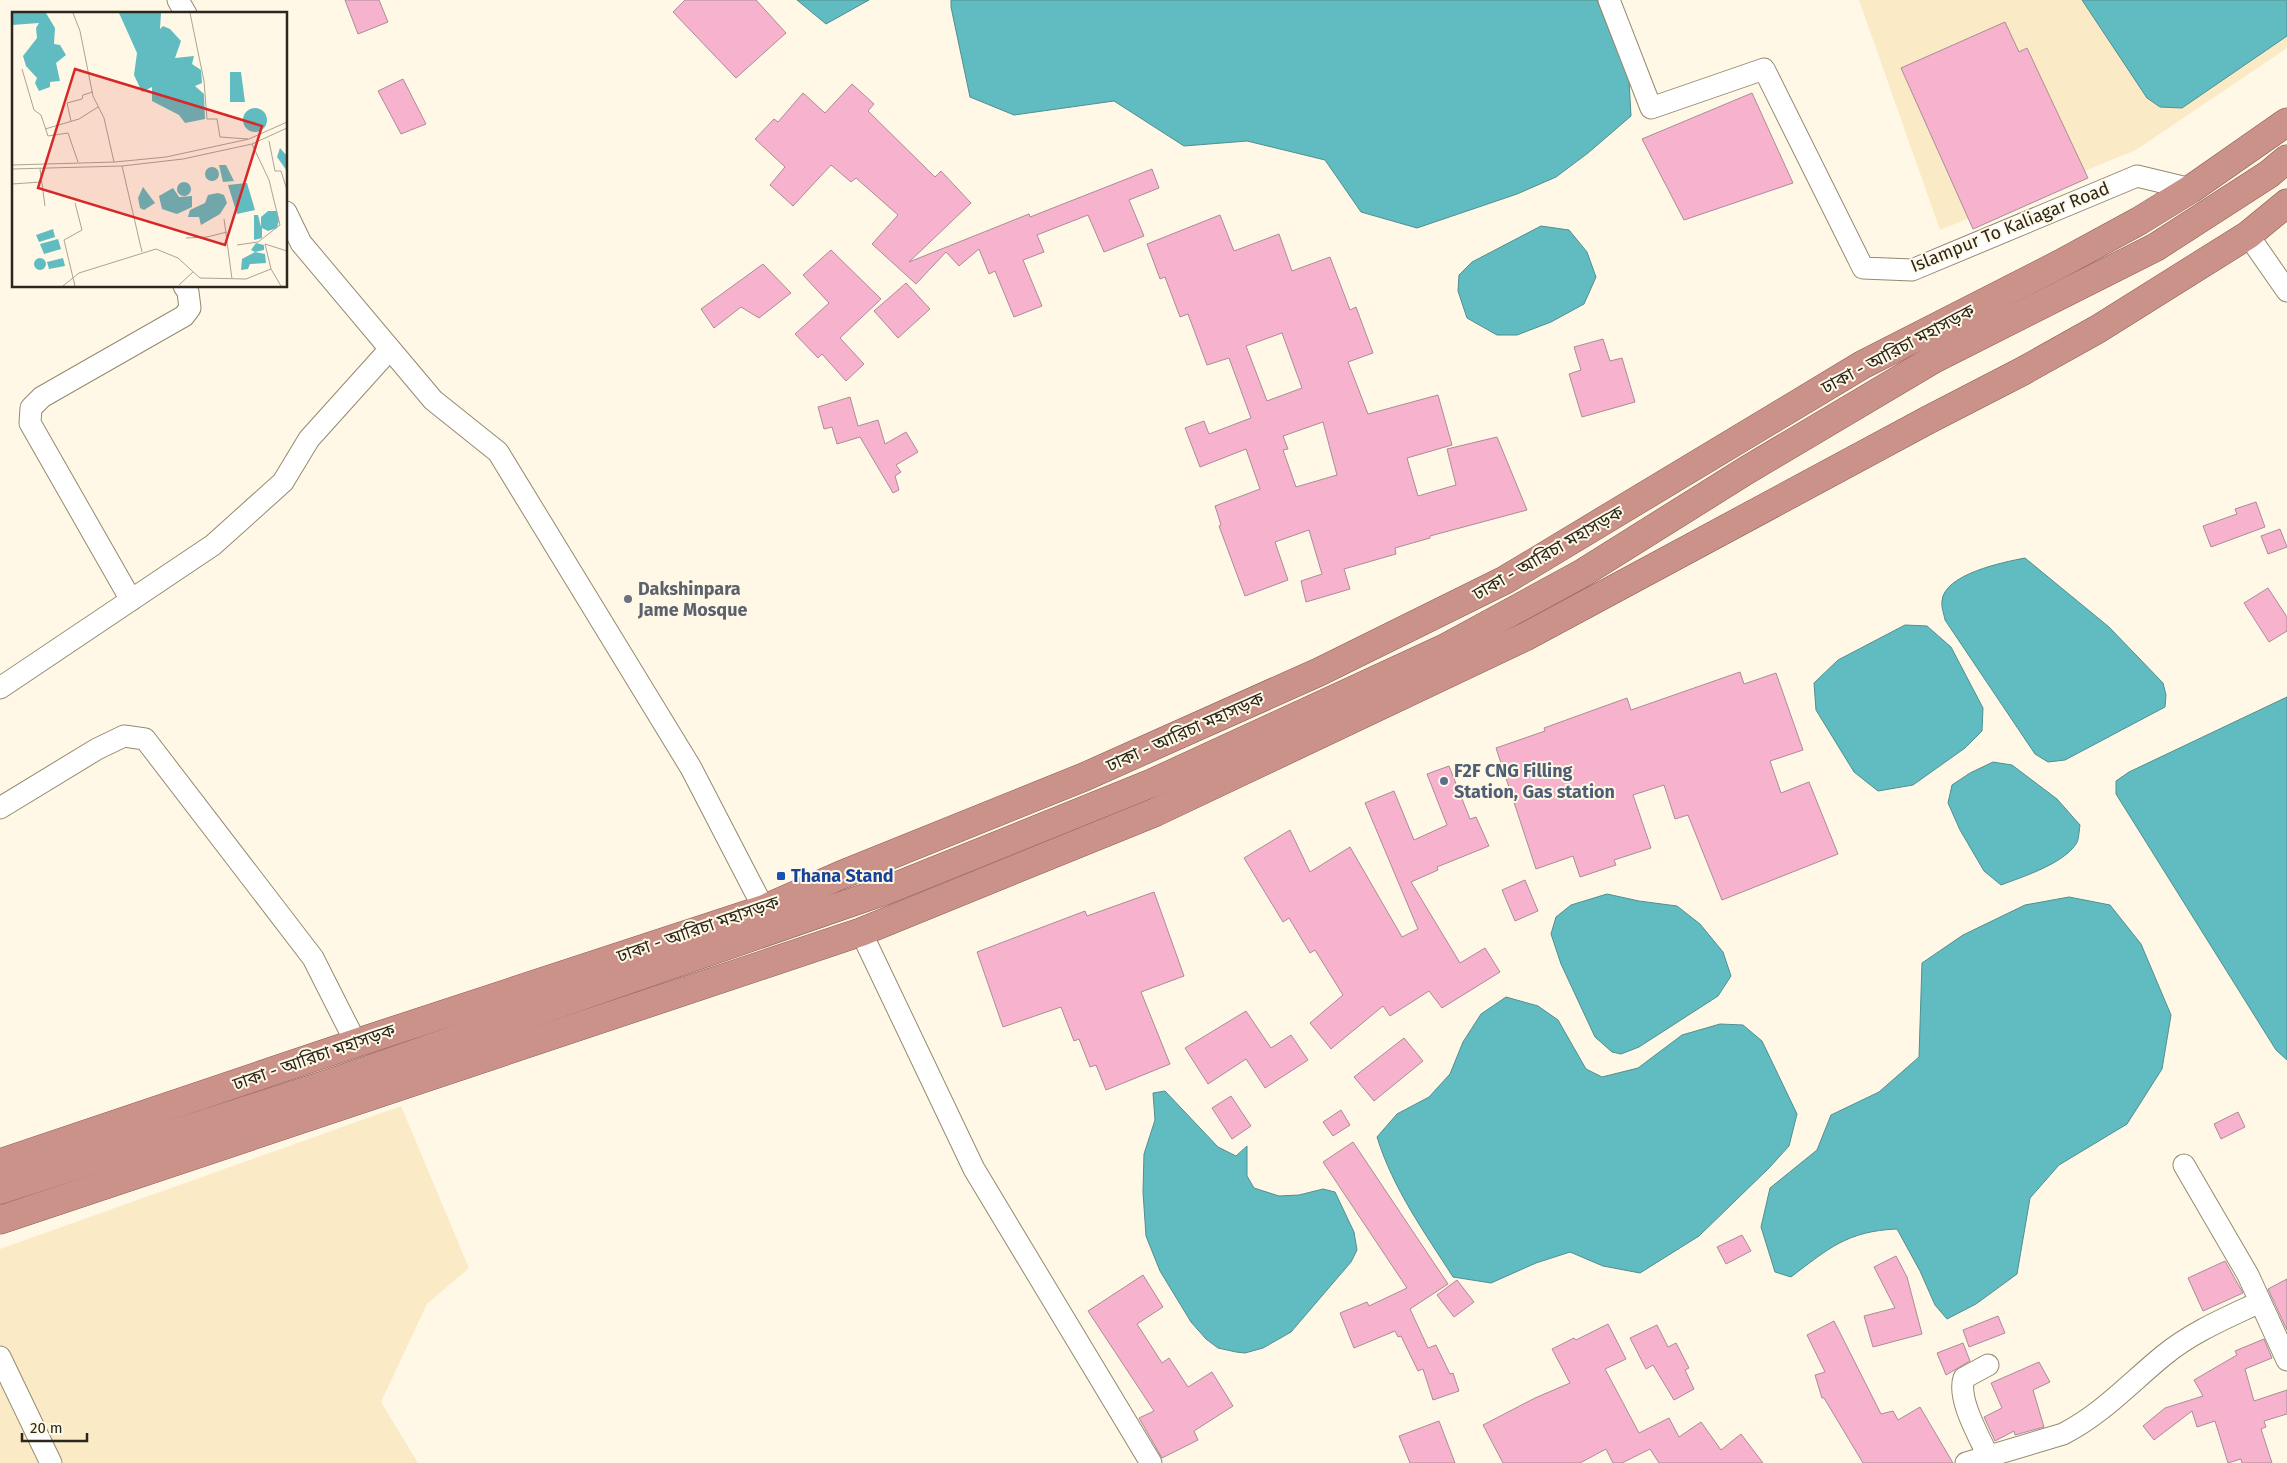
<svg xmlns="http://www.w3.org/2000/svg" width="2287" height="1463" font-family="'Fira Sans','Noto Sans Bengali',sans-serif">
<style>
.built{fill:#faebc6}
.water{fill:#60bcc1;stroke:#508f90}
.building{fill:#f7b2cd;stroke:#ab8c98;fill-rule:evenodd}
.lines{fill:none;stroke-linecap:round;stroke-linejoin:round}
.minor-casing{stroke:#958a6f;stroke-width:23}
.trunk-casing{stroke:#8b5b50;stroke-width:29}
.minor{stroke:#fff;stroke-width:21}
.trunk{stroke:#cb928a;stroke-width:28}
.worship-dot{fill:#6b7280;stroke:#fff8e6;stroke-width:2}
.service-dot{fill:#5c6f8a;stroke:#fff8e6;stroke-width:2}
.transit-dot{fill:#1a4fb4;stroke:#fff8e6;stroke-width:2}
.labels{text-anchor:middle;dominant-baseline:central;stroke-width:4;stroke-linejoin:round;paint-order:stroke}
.street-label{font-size:18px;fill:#2c271c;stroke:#fff8e6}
.worship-label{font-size:18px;font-weight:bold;fill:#5b616d;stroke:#fff8e6;text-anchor:start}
.service-label{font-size:18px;font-weight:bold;fill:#4e5e75;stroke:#fff8e6;text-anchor:start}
.transit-label{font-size:18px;font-weight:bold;fill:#164399;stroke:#fff8e6;text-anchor:start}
.inset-road{fill:none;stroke:#aba495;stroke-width:1}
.view{fill:#d62828;fill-opacity:0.15;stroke:#d62828;stroke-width:2.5}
.inset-edge{fill:none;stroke:#2c271c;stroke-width:2.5}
</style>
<rect width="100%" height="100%" fill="#fff8e6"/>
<g class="built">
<path d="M1859 0H2287V48L2136 150 1940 230Z"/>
<path d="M401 1106 469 1268 427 1304 381 1402 418 1463H0V1249Z"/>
</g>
<g class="water">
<path d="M797 0H869L826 24Z"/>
<path d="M951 0H1597L1629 80 1631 116 1588 153 1556 177 1517 194 1417 228 1361 212 1325 160 1247 141 1184 146 1114 101 1014 115 970 97 951 7Z"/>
<path d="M2082 0H2287V36L2182 108 2160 107 2147 98Z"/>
<path d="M1541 226 1569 230 1587 252 1596 277 1584 304 1551 322 1517 335H1497L1467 318 1458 291 1459 275 1472 262Z"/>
<path d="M2025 558 2109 627 2163 683 2166 695 2165 707 2065 760 2048 762 2035 754 1945 620C1944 614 1941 607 1942 601 1944 574 2004 562 2025 558Z"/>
<path d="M1905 625 1927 626 1951 647 1983 708 1982 731 1965 748 1913 785 1878 791 1854 772 1816 710 1814 683 1838 660Z"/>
<path d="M2287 697V1060L2276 1050 2116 794V781L2129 772Z"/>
<path d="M1993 762 2012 765 2057 799 2080 825C2079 831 2079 840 2076 844 2063 864 2022 877 2001 885L1984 871 1960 830 1948 803 1952 785 1970 773Z"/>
<path d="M1607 894 1639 901 1677 906 1700 924 1723 952 1731 976 1718 996 1639 1047 1621 1054 1612 1052 1595 1037 1561 964 1551 934 1556 917 1571 905Z"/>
<path d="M2069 897 2110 905 2141 944 2171 1015 2162 1069 2127 1124 2059 1165 2030 1198 2017 1274 1976 1304 1947 1319 1935 1305 1920 1271 1897 1229C1847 1231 1828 1249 1791 1277L1775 1272 1761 1227 1770 1188 1817 1150 1831 1115 1879 1092 1919 1057 1922 963 1963 935 2025 905Z"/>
<path d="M1506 997 1538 1006 1558 1020 1586 1069 1602 1077 1638 1068 1682 1035 1720 1024 1743 1025 1762 1041 1797 1114 1789 1146 1769 1168 1699 1236 1640 1273 1603 1266 1570 1252 1536 1263 1491 1283 1453 1277C1425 1233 1393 1189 1377 1137L1397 1114 1429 1097 1450 1074 1463 1042 1481 1014Z"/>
<path d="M1165 1091 1218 1147 1236 1156 1247 1146V1176L1254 1188 1279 1196 1299 1195 1323 1189 1335 1192 1354 1232 1357 1250 1351 1262 1291 1332 1263 1348 1245 1353 1236 1352 1218 1348 1206 1339 1191 1322 1160 1271 1146 1236 1143 1192 1144 1154 1155 1120 1153 1093Z"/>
</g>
<g class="building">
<path d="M345 0H379L388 22 358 34Z"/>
<path d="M685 0H756L786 33 736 78 673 12Z"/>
<path d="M2005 22 2019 52 2027 48 2088 178 1973 229 1901 68Z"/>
<path d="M403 79 426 124 401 134 378 91Z"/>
<path d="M852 84 874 104 868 111 935 177 941 171 971 203 909 262 1029 214 1030 217 1152 169 1159 188 1129 200 1144 236 1104 252 1088 215 1037 235 1044 252 1023 260 1042 306 1014 317 995 271 989 274 979 249 959 266 946 252 916 284 872 244 898 215 856 178 851 182 831 165 793 206 770 185 785 167 755 139 774 119 778 122 803 93 825 113Z"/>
<path d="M1752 93 1793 183 1684 220 1642 139Z"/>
<path d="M1220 215 1234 251 1279 234 1292 271 1330 257 1350 310 1356 307 1373 353 1348 362 1368 414 1438 395 1452 445 1407 458 1418 496 1456 485 1447 449 1497 437 1527 510 1430 536V538L1395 548 1396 554 1344 569 1350 589 1306 602 1301 581 1322 574 1309 530 1275 542 1288 580 1245 596 1219 526 1221 525 1215 506 1260 489 1246 449 1200 467 1185 428 1204 421 1209 434 1251 418 1229 358 1207 365 1188 314 1180 317 1165 277 1160 279 1147 244ZM1282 333 1302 388 1267 401 1246 346ZM1323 422 1337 475 1296 487 1283 450 1288 449 1283 436Z"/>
<path d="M831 250 881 299 840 338 864 364 846 381 822 354 818 358 795 334 829 303 803 275Z"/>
<path d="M763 264 791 293 759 318 741 307 714 328 701 309Z"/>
<path d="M906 283 930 309 898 338 874 311Z"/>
<path d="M1603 339 1610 361 1622 358 1635 402 1582 417 1569 374 1581 370 1574 347Z"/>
<path d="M850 397 858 426 878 420 885 444 906 432 918 452 896 465 901 472 895 476 899 490 893 493 860 437 837 444 832 427 824 429 818 407Z"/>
<path d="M2256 502 2265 527 2211 547 2203 526 2237 514 2235 509Z"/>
<path d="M2280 529 2287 547 2268 554 2261 536Z"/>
<path d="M2268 588 2287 617V631L2269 642 2244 603Z"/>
<path d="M1740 672 1744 684 1776 673 1803 750 1770 761 1781 793 1809 782 1838 854 1722 900 1688 815 1675 819 1664 785 1633 795 1651 848 1614 860 1616 865 1580 877 1573 856 1536 869 1496 748 1545 731 1544 728 1627 698 1631 710Z"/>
<path d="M1449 766 1470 819 1476 817 1489 846 1437 867 1438 870 1411 882 1460 963 1485 948 1500 972 1442 1008 1429 991 1390 1016 1383 1006 1331 1049 1310 1023 1343 995 1315 950 1310 953 1289 918 1283 922 1244 858 1290 830 1310 872 1350 847 1402 937 1418 929 1365 803 1394 791 1414 840 1447 825 1427 774Z"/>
<path d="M1525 880 1538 911 1515 921 1502 890Z"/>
<path d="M1154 892 1184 976 1141 992 1170 1064 1106 1090 1096 1065 1090 1067 1079 1039 1074 1041 1061 1007 1003 1027 977 952 1085 911 1087 916Z"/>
<path d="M1246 1011 1271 1048 1291 1035 1308 1060 1265 1088 1246 1059 1208 1084 1185 1048Z"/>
<path d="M1404 1038 1423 1061 1374 1101 1354 1077Z"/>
<path d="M1231 1096 1251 1126 1232 1139 1212 1108Z"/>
<path d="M1341 1110 1350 1125 1333 1136 1323 1122Z"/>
<path d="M2238 1112 2245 1127 2221 1139 2214 1124Z"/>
<path d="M1353 1142 1448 1284 1410 1309 1428 1348 1436 1345 1450 1374 1453 1373 1459 1391 1433 1400 1423 1369 1418 1371 1401 1336 1398 1337 1395 1331 1354 1348 1340 1313 1367 1302 1369 1306 1407 1288 1323 1162Z"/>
<path d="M1742 1235 1751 1251 1726 1264 1717 1247Z"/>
<path d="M1896 1256 1907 1277 1922 1334 1873 1347 1864 1316 1895 1308 1874 1267Z"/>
<path d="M2225 1261 2243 1293 2203 1311 2188 1278Z"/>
<path d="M1143 1275 1163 1307 1137 1324 1162 1363 1169 1358 1188 1387 1212 1372 1233 1406 1194 1431 1198 1440 1162 1458 1139 1418 1154 1411 1088 1311Z"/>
<path d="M2287 1279V1330L2268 1289Z"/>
<path d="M1457 1280 1474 1302 1454 1317 1437 1295Z"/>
<path d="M1998 1316 2005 1333 1969 1347 1963 1330Z"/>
<path d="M1834 1321 1881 1414 1893 1411 1898 1420 1920 1407 1953 1463H1863L1824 1398H1822L1815 1375 1825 1372 1807 1335Z"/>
<path d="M1608 1324 1626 1359 1605 1369 1639 1433 1669 1418 1679 1437 1701 1422 1721 1450 1741 1434 1763 1463H1659L1650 1449 1622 1463H1613L1606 1449 1580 1463H1503L1483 1425 1535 1398 1570 1383 1552 1349 1574 1338 1576 1340Z"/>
<path d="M1657 1325 1668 1347 1676 1343 1689 1368 1685 1370 1694 1389 1674 1400 1653 1365 1646 1369 1630 1338Z"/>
<path d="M2264 1339 2272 1358 2245 1369 2254 1401 2287 1390V1414L2264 1421 2266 1427 2261 1429 2272 1463H2242L2241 1459 2228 1463 2215 1421 2197 1427 2192 1411 2154 1440 2143 1426 2165 1408 2203 1396 2194 1380 2237 1355 2235 1351Z"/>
<path d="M1963 1343 1970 1361 1946 1375 1937 1353Z"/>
<path d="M2039 1362 2050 1382 2033 1390 2044 1427 2015 1435 2014 1431 1995 1441 1984 1417 2002 1408 1991 1383Z"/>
<path d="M1439 1421 1455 1463H1410L1399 1436Z"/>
</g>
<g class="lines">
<defs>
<g id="minor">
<path d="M178 0 186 14"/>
<path d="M1609 0 1651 108 1764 69 1863 268 1912 270 2137 176 2191 189"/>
<path d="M286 212 301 243 433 400 498 452 691 768 764 909"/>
<path d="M2248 235 2287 291"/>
<path d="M131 600 30 423 31 408 42 397 184 316 190 308 188 292 184 286"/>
<path d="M0 688 213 545 283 482 309 439 390 349"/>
<path d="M0 808 97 749 124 736 145 739 313 958 356 1043"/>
<path d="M861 932 974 1169 1151 1463"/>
<path d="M2184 1165 2248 1275 2287 1360"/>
<path d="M0 1357 51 1463"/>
<path d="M1988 1456C1979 1436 1957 1399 1964 1378L1988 1365"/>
<path d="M1966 1463 2063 1434C2102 1414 2129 1384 2163 1356 2192 1332 2226 1318 2260 1302"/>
</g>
<g id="trunk">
<path d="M0 1163 356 1043 764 909 841 875 1084 777 1319 672 1505 580 1862 365 2060 264 2139 221 2191 189 2287 122"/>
<path d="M0 1190 327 1084 887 890 1152 783 1445 648 1581 574 1747 470 1934 359 2156 247 2269 174 2287 159"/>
<path d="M0 1220 861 932 1156 812 1525 637 1928 420 2023 371 2098 329 2248 235 2287 203"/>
</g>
</defs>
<use href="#minor" class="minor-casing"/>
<use href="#trunk" class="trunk-casing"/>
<use href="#minor" class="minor"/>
<use href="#trunk" class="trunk"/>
</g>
<circle class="worship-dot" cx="628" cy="599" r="5"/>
<circle class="service-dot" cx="1444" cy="781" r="5"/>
<rect class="transit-dot" x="776" y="871" width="10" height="10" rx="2.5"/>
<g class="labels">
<g class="street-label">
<text transform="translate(2010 227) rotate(-22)">Islampur To Kaliagar Road</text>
<text transform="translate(1898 349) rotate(-28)">ঢাকা - আরিচা মহাসড়ক</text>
<text transform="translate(1548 553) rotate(-30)">ঢাকা - আরিচা মহাসড়ক</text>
<text transform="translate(1185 732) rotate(-24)">ঢাকা - আরিচা মহাসড়ক</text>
<text transform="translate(698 929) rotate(-19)">ঢাকা - আরিচা মহাসড়ক</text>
<text transform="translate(314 1057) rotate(-19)">ঢাকা - আরিচা মহাসড়ক</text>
</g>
<g class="worship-label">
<text x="638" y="589">Dakshinpara<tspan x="638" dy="21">Jame Mosque</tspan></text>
</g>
<g class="service-label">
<text x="1454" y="771">F2F CNG Filling<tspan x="1454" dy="21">Station, Gas station</tspan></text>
</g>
<g class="transit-label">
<text x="791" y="876">Thana Stand</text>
</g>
</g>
<g transform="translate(12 12)">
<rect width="275" height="275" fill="#fff8e6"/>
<path d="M0 1H34L43 16 42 32 48 33 54 43 44 51 48 69 38 70V75L27 79 23 71 25 66 14 54 11 44 25 26 24 16 27 11 0 13ZM107 1H149L148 17 151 14 158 17 169 29 163 46 182 44 180 52 189 58 190 71 183 74 192 82 193 107 173 111 167 103 140 89V75L130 80 122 63 125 41ZM218 60H229L233 90H218ZM231 108a12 12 0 1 1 24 0a12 12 0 1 1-24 0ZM268 136 275 144V159L265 145ZM207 153H214L222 169 211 170ZM193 162a7 7 0 1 1 14 0a7 7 0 1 1-14 0ZM165 177a7 7 0 1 1 14 0a7 7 0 1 1-14 0ZM235 171 243 198 225 202 216 173ZM131 175 143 191 132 198 128 196 126 186ZM161 176 167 185 180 184V195L165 202 150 197 147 184ZM206 181 212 183 215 191 208 202 189 213 187 205H176L178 198 193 191 196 183ZM256 199H265L267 208 265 216 256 219 250 216V226L242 228V203H246L249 215V205ZM41 217 43 225 27 230 24 223ZM46 227 49 237 32 242 28 232ZM244 231 252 233V238L243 240 253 242 254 251 238 252 236 257 229 258 230 247 243 240 239 238ZM22 252a6 6 0 1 1 12 0a6 6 0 1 1-12 0ZM51 246 53 254 37 257 35 250Z" fill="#60bcc1"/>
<path class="inset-road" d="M61 1 68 19 81 84 92 106 102 150M178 1 192 69 195 107H205L208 125 236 127M10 57 22 98 29 103 36 124 56 121 66 150M59 109 55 91 70 87 71 83 81 80M33 117 67 107 86 95M257 129 263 159H269L275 178M0 153 103 150 154 145 237 127 275 110M110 154 130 240M0 157 110 154 171 147 240 132 275 116M28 157 33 194M0 172 29 170M63 191 70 218 52 228 63 274M212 207 220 267M174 226 195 225 215 220M225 233 246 230 268 213 257 168 240 132M259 257 253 232 275 239M167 273 181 260M51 274 67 261 144 237 166 246 188 266 234 267 259 257 269 274"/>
<path class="view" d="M63 57 250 114 213 233 26 176Z"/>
<rect width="275" height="275" class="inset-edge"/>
</g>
<path d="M22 1433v8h65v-8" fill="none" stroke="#2c271c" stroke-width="2.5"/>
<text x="30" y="1433" font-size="15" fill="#2c271c" stroke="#fff8e6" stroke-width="4" paint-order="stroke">20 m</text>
</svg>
